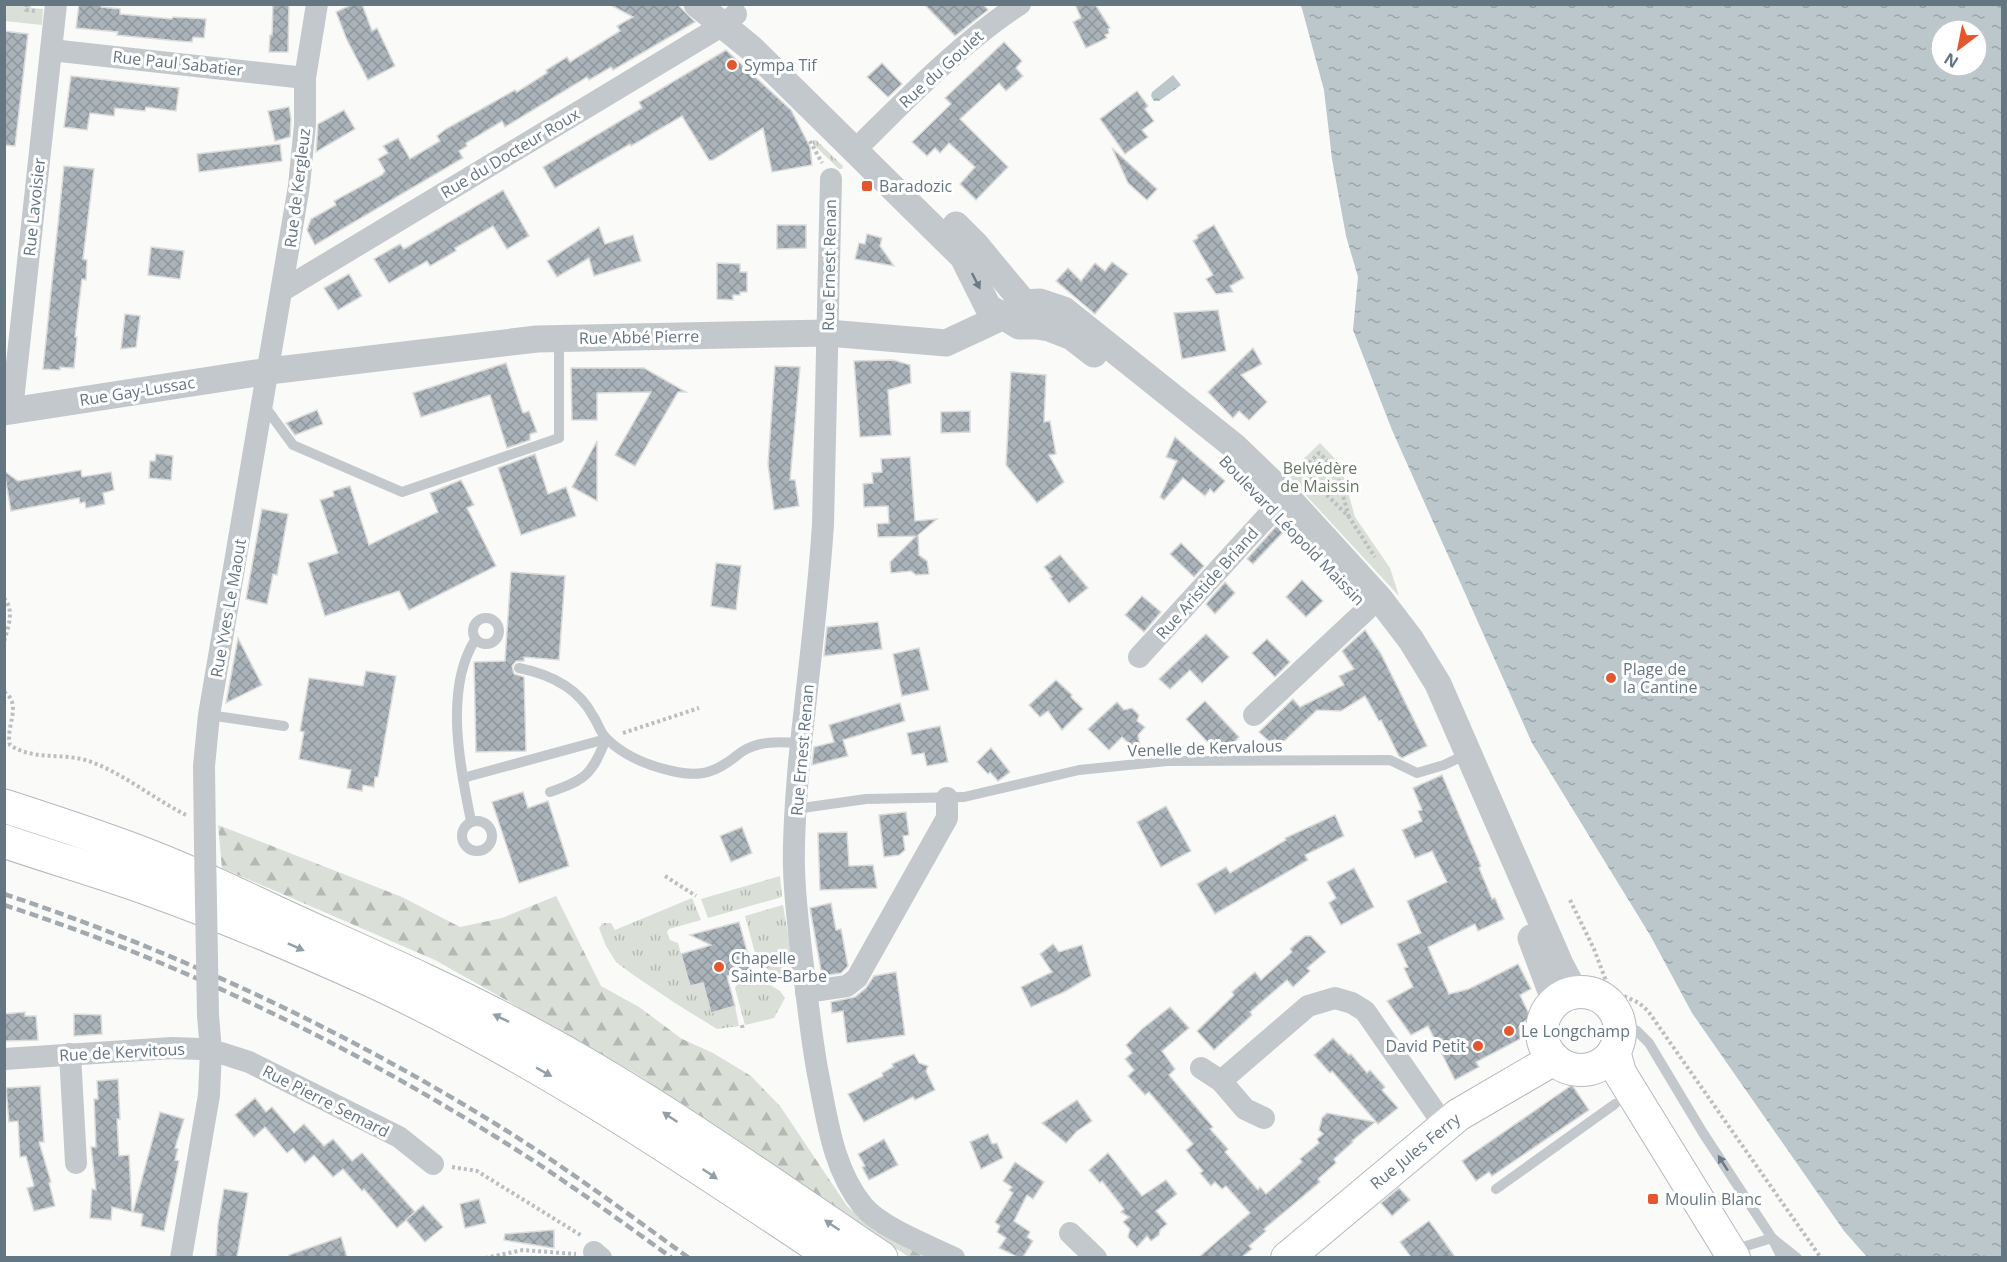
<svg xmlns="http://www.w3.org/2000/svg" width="2007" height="1262" font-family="'Open Sans',sans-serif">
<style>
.grass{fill:url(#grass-tufts)}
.forest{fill:url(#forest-firs)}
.park{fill:#dadfd7}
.water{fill:url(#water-ripples);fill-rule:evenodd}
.building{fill:url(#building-cross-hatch);stroke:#dcdcda;stroke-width:1.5}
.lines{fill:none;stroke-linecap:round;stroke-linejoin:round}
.secondary-casing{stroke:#b3babf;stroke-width:34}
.trunk-casing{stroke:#b4b9bd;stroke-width:35}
.path{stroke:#bbbfc2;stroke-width:4;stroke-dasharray:3 3;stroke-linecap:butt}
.service{stroke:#c3c8cc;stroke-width:10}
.minor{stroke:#c3c8cc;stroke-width:22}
.tertiary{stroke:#c3c8cc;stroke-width:27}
.secondary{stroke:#fff;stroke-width:32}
.trunk{stroke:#fff;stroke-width:33}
.rail{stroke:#a2aab0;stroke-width:4.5;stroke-dasharray:9 4.5;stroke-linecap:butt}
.minor-bridge{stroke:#c3c8cc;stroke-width:22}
.oneway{fill:#6a7a87}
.oneway2{fill:#939fa8}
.poi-dot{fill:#e4572e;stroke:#fff;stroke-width:2}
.labels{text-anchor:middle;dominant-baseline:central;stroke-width:6;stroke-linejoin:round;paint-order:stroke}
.street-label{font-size:16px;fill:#657683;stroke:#fff}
.poi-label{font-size:16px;fill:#657683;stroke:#fff;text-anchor:start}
.park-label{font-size:16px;fill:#687a64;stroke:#fff}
</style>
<defs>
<pattern id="grass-tufts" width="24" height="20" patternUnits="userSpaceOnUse" patternTransform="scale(1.5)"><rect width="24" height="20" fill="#dadfd7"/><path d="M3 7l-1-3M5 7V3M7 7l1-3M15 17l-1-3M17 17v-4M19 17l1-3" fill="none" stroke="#b4b9b4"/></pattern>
<pattern id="forest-firs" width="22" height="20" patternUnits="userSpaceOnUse" patternTransform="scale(1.5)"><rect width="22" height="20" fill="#dadfd7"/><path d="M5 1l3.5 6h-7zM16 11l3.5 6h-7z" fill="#b4b9b4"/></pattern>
<pattern id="water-ripples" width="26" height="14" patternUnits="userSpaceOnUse" patternTransform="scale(1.5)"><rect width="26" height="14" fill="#bbc7cb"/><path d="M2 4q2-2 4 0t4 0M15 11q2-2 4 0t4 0" fill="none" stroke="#9ca6aa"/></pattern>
<pattern id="building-cross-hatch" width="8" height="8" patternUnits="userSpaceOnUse" patternTransform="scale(1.5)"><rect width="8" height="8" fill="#aab3b9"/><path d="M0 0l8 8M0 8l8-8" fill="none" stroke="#8e969c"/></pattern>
</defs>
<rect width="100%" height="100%" fill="#fafaf8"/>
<g class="grass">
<path d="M813 140H816L843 166 842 169H839L813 144Z"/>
<path d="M780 876 782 897 708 918 701 899Z"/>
<path d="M692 898 701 920 669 929 667 932 670 940 678 943 690 986 703 983 711 1012 735 1006 739 1026 717 1029 675 1003 632 974 616 962 606 946 599 928 603 923H611L615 930Z"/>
<path d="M783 905 796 981 784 983 764 971 763 960 755 953 745 916Z"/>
<path d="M760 979 780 991 785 998 774 1018 745 1025 735 988 737 984 741 981 750 983Z"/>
</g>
<path class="forest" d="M218 825 402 897 460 927 502 918 556 896 601 986 639 1007 682 1039 713 1053 751 1076 780 1106 847 1206 876 1231 925 1257H909L845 1216 637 1074 435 960 222 868Z"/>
<g class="park">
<path d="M5 4 31 5V8L43 9 42 25 5 21Z"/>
<path d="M1320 443 1340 464 1355 517 1390 568 1399 596 1287 475Z"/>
</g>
<g class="water">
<path d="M1301 5H2002V1257H1867L1844 1231 1692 1013 1650 935 1532 743 1392 430 1353 330 1358 277 1346 236 1332 159 1324 90ZM1941 30H1977V66H1941Z"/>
<path d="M1173 75 1181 85 1159 101H1154L1151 96 1152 92Z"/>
</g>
<g class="building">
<path d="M79 4H101V7L120 9V14L172 19 173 17 206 19 204 38 193 37 192 42 178 41 117 35 118 32 76 28Z"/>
<path d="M273 4H289L288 52H269L270 35H272Z"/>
<path d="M353 4H362L372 31 377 28 395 66 368 80 347 40 336 12Z"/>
<path d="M609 4H677L695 22 613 70 611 67 589 80 587 77 505 127 502 121 466 143 467 146 459 151 463 158 315 245 307 230 311 219 336 205 334 201 382 175 385 171 378 159 388 153 383 146 398 138 410 159 440 141 437 136 446 129 515 90 517 92 547 73 546 70 567 57 570 62 620 31 617 26 633 17Z"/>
<path d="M924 4H983L988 10 955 36Z"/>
<path d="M1075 4H1095L1110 28 1108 29 1109 33 1105 35 1107 38 1086 48 1073 22 1081 18Z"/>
<path d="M4 31 28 34 15 146 4 145Z"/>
<path d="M1004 42 1022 61 1016 68 1023 76 1006 91 999 83 960 119 1008 167 976 200 960 184 975 167 949 143 940 153 935 148 927 156 912 142 951 104 945 98Z"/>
<path d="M726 50 791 110 810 147 812 165 772 172 763 128 713 160H709L682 116 631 146 630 144 555 188 543 167 642 108 639 102Z"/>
<path d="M882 63 902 84 888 97 867 77Z"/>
<path d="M71 76 179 88 176 111 146 107 145 111 115 108 114 116 90 113 87 130 64 127Z"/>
<path d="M1137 91 1148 106 1145 109 1154 121 1142 130 1148 137 1125 154 1100 119Z"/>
<path d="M289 107 291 119 290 137 275 141 268 111Z"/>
<path d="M344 110 355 129 316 152 318 124Z"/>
<path d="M280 144 282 161 199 172 197 154Z"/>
<path d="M1112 148 1157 189 1147 200 1128 183Z"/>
<path d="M64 166 94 169 83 259 87 260 86 280 82 279 75 337H77L74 368 60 367V370L43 369Z"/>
<path d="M503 190 529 236 507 249 493 226 455 248 456 251 430 266 427 261 389 283 374 259 400 244 404 249Z"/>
<path d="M777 225H806V248L777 249Z"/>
<path d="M1214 225 1244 278 1230 286 1233 292 1216 294 1206 279 1213 275 1193 241 1198 238 1197 235Z"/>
<path d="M599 227 605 244 633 235 641 261 594 276 589 258 557 277 547 261Z"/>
<path d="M867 234 882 238 880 246 894 266 855 259 859 243 865 244Z"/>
<path d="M151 247 184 251 180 279 148 275Z"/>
<path d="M1112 262 1128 274 1095 314 1056 281 1068 268 1081 281 1095 263 1105 271Z"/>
<path d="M717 263 740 264V272H747V292H740V295H733V300L717 299Z"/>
<path d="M349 274 362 296 338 310 324 288Z"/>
<path d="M1218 310 1226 351 1182 359 1174 313Z"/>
<path d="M125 314 140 316 136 347 121 349Z"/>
<path d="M1253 348 1262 364 1241 375 1267 402 1249 420 1239 411 1233 418 1208 392Z"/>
<path d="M893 360 910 365 911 383 888 390 891 435 860 437 854 361Z"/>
<path d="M506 363 523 413 529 411 537 432 530 434V440L507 448 490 395 421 417 413 393Z"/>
<path d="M775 366 800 367 790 480H795L799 506 774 510 768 464Z"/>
<path d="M571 368H644L686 392H678L635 466 615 455 651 392 597 393V420H572Z"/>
<path d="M1011 372 1046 375 1044 422 1050 421 1056 454 1049 455 1064 482 1037 503 1006 465Z"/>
<path d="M317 410 323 424 295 435 286 423Z"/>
<path d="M970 411V432L941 433V412Z"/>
<path d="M1175 437 1225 481 1214 493 1210 489 1205 496 1183 478 1164 500 1160 497 1177 461 1166 457Z"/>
<path d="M597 441V501L572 487Z"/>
<path d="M156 454 173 456 171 480 149 478 150 461H155Z"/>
<path d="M535 454 548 494 566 487 576 516 521 535 498 468Z"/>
<path d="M910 457 915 521 937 519 918 535 919 555 927 561 929 574 916 575 911 571 891 573 890 562 916 536 878 537 877 524 889 523 888 506 864 507 863 484 873 483 872 473 882 472 881 459Z"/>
<path d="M81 470 82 477 111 472 114 490 103 493 105 504 86 508 85 502 80 503 79 498 11 511 4 471 18 481Z"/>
<path d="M461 480 474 505 467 508 496 566 409 610 399 591 325 616 308 563 338 553 320 500 334 496 333 491 350 486 369 545 438 512 430 493Z"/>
<path d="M262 509 288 514 277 575 273 574 267 604 246 599Z"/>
<path d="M1279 523 1286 529 1253 564 1247 559Z"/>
<path d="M1181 543 1204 566 1194 577 1170 554Z"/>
<path d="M1060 555 1088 588 1069 603 1050 578 1052 577 1044 567Z"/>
<path d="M716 563 741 566 736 610 711 606Z"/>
<path d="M511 572 565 576 559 660 524 657V661H516L512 666 514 674 524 677 526 751 476 752 474 662 505 661Z"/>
<path d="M1302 580 1323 601 1306 617 1286 597Z"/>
<path d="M1225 582 1235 593 1215 614 1206 604Z"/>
<path d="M1142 596 1161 612 1144 632 1125 615Z"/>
<path d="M878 622 882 649 824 656 827 627Z"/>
<path d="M1365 630 1381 654 1427 746 1402 758 1399 756 1381 720 1379 721 1365 696 1341 711 1317 710 1280 745 1275 739 1271 743 1259 732 1293 699 1300 707 1344 685 1339 676 1354 669 1342 651Z"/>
<path d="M1206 634 1229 657 1202 683 1190 670 1170 689 1159 679Z"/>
<path d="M238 638 262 685 226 703Z"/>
<path d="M1267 639 1290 662 1275 677 1252 653Z"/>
<path d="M919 648 929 690 902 696 893 654Z"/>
<path d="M366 671 396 676 378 777H375L374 787 363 785 362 791 347 788 351 770 299 759 304 732 300 731 309 678 363 686Z"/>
<path d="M1056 680 1072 695 1071 697 1083 709 1062 730 1048 711 1040 717 1029 705Z"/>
<path d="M1205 701 1239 737 1226 751 1217 742 1212 747 1186 719Z"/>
<path d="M1117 702 1124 710 1132 708 1139 715 1137 721 1145 727 1138 735 1142 756 1122 737 1109 750 1088 729Z"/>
<path d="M900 703 905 721 843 740 848 756 812 765 814 747 834 742 829 725Z"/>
<path d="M940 726 948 762 927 766 924 753 912 755 907 733Z"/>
<path d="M991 748 1010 772 998 781 990 772 988 774 977 762Z"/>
<path d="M1442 775 1481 866 1479 868 1492 899 1495 898 1504 919 1478 931 1475 924 1428 947 1449 994 1469 989 1518 964 1531 989 1520 995 1529 1014 1527 1019 1519 1027 1524 1037 1476 1062 1479 1067 1455 1080 1428 1026 1411 1035 1387 1001 1413 987 1404 968 1408 967 1397 944 1421 933 1407 901 1447 882 1432 851 1415 858 1402 830 1422 821 1418 811 1422 810 1413 788Z"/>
<path d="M523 792 528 808 548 801 569 866 519 883 492 802Z"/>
<path d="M1166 806 1191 851 1161 867 1137 822Z"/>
<path d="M906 812 909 835 903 836 905 850 899 855 884 857 879 815Z"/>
<path d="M1335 815 1344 836 1305 855 1308 860 1215 914 1197 884 1226 867 1230 873 1286 840 1285 838Z"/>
<path d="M742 827 752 853 731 862 720 836Z"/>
<path d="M847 832 849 866 873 865 877 888 820 890 818 833Z"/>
<path d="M1354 868 1374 907 1341 925 1329 903 1336 898 1327 882Z"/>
<path d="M831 903 836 930 841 929 848 966 841 973 822 976 810 908Z"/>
<path d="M739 922 752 969 727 976 735 1006 711 1013 703 983 690 986 681 954 711 945 690 935Z"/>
<path d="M1305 936H1311L1326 952 1307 968 1310 971 1293 987 1287 980 1250 1012 1252 1015 1214 1050 1197 1031 1234 995 1232 992 1255 972 1261 980 1292 952 1290 949Z"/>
<path d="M1053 944 1059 952 1082 945 1091 976 1066 991 1031 1007 1021 987 1052 972 1040 954Z"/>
<path d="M896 972 905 1035 847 1043 843 1011 832 1013 831 1002 855 997 866 988 874 976Z"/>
<path d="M1170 1007 1189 1028 1162 1051 1175 1069 1169 1075 1213 1127 1210 1129 1228 1149 1225 1152 1258 1190 1260 1187 1266 1194 1302 1162 1300 1159 1319 1143 1317 1139 1323 1134 1319 1130 1322 1118 1327 1113 1375 1122 1352 1141 1353 1142 1334 1159 1336 1163 1318 1179 1320 1182 1264 1229 1266 1231 1249 1246 1252 1249 1242 1257H1199L1250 1213 1226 1186 1222 1189 1215 1182 1211 1186 1200 1173 1203 1171 1186 1150 1193 1144 1149 1092 1145 1095 1128 1076 1134 1070 1125 1059 1132 1053 1126 1045 1142 1029Z"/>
<path d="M25 1012V1016H36L38 1040 4 1041V1014Z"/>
<path d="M74 1014 101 1015 102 1034 74 1036Z"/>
<path d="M1333 1038 1349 1055 1351 1054 1367 1073 1370 1070 1385 1087 1382 1090 1398 1108 1378 1124 1332 1071 1330 1073 1314 1055Z"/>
<path d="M914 1054 919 1063 928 1066 926 1071 935 1090 915 1100 913 1097 864 1122 848 1094 883 1076 882 1073 893 1067 892 1064Z"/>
<path d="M118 1079 120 1119H117L119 1156 129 1155 132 1212 112 1207 111 1220 90 1218 92 1189 96 1190 91 1147H96L94 1099H98L97 1081Z"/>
<path d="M1572 1085 1589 1110 1492 1176 1489 1172 1476 1181 1462 1161Z"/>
<path d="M40 1086 44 1142H39L51 1182 49 1183 55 1206 34 1211 27 1188 34 1186 26 1156 20 1157 18 1121 9 1122 6 1088Z"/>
<path d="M255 1098 266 1112 272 1107 294 1133 304 1124 324 1146 333 1139 352 1161 362 1153 415 1212 397 1228 364 1189 362 1191 343 1169 333 1177 314 1155 305 1163 293 1148 287 1153 265 1127 254 1137 235 1115Z"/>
<path d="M1077 1100 1092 1121 1077 1131 1066 1143 1042 1123Z"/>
<path d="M160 1112 184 1119 175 1148 178 1149 175 1160 179 1161 164 1231 141 1226 143 1214 133 1212Z"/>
<path d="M988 1134 992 1144 997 1143 1003 1158 981 1169 970 1142Z"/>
<path d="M884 1139 898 1165 869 1180 862 1167 865 1166 858 1154Z"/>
<path d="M1108 1153 1142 1196 1166 1180 1177 1194 1156 1211 1167 1224 1160 1230 1159 1235 1151 1241 1147 1236 1137 1247 1128 1237 1130 1229 1123 1222 1129 1217 1121 1212 1124 1209 1102 1181 1100 1183 1089 1170Z"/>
<path d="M1015 1162 1044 1182 1033 1199 1027 1195 1014 1221 1030 1232 1027 1237 1033 1241 1023 1257H1018L999 1248 1006 1238 997 1232 1000 1226 995 1222 1013 1193 1009 1190 1012 1187 1003 1181Z"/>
<path d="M1399 1188 1410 1200 1392 1216 1381 1203Z"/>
<path d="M224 1189 248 1193 237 1257H216L218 1224Z"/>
<path d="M479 1199 486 1223 465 1228 460 1204Z"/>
<path d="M423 1205 443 1227 425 1242 406 1220Z"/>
<path d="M1429 1221 1443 1240 1455 1257H1411L1400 1242Z"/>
<path d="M554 1230V1248L504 1240 505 1234Z"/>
<path d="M341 1237 347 1257H289V1255Z"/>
</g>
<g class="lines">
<defs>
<g id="secondary">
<circle cx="1581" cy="1031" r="39"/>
<path d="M1614 1051 1620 1073 1734 1258"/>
<path d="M1287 1258 1458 1115 1554 1059"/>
</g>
<g id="trunk">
<path d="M4 806C57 823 109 840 159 860 212 881 262 907 314 930 383 961 453 992 520 1028 646 1094 762 1178 881 1258"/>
<path d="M4 841C53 858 103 872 152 890 227 917 300 948 373 981 536 1057 686 1158 835 1258"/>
</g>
</defs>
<use href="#secondary" class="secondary-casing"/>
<use href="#trunk" class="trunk-casing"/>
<g class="path">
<path d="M27 4 26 10 35 11"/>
<path d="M810 141 822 163"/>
<path d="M1349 517 1335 468 1319 453 1302 470 1349 517 1375 557"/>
<path d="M4 598C15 611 8 627 4 642"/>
<path d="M4 692C23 704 5 727 10 745 35 762 66 751 94 763 125 775 156 800 186 815"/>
<path d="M623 733 699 708"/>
<path d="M665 876 696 896"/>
<path d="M1570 900 1594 949 1609 989 1639 1003 1648 1011 1821 1258"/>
<path d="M742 1025 743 1031"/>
<path d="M452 1167 477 1171 582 1236"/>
<path d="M485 1258 523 1250 576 1254"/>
</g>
<g class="service">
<path d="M263 404 293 445 402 492 559 438V339"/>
<circle cx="486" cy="631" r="13"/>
<path d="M519 668C549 674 578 687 593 716 598 723 600 733 607 739 624 756 650 766 672 771 695 776 709 775 728 762 733 759 738 754 743 751 761 740 781 742 801 743"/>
<path d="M209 715 284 726"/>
<path d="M463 778 606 739"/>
<path d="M550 792C586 780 592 774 606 739"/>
<path d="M795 809 866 799 964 797 1079 770 1167 761 1390 760 1417 773 1444 765 1469 753"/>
<path d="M471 821C460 767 444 689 475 640"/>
<circle cx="477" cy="836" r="15"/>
<path d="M1619 1022 1637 1031 1649 1043 1703 1133 1772 1238 1797 1258"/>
<path d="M1496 1189 1615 1104"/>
<path d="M1733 1250 1772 1238 1782 1258"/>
</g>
<g class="minor">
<path d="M51 50 305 78"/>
<path d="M855 150C907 99 959 44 1020 4"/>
<path d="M831 179 823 524C818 604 807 683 799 763 796 798 793 833 794 868 795 908 801 949 806 990 810 1020 813 1050 819 1079 828 1125 834 1170 863 1206 880 1227 929 1246 954 1258"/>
<path d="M283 290 723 25 736 14"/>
<path d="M12 410 56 4"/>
<path d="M1139 657 1275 508"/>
<path d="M1254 715 1379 598"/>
<path d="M205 847 204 766 209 715 299 186 305 124V78L317 4"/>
<path d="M806 992 847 986 857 978 947 818V798"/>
<path d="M70 1054 76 1163"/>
<path d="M4 1059 172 1048 201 1049 221 1053 249 1062 399 1137 433 1164"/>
<path d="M1201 1068 1221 1081 1245 1109 1264 1118"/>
<path d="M1221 1081 1308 1006 1335 998 1352 1003 1365 1011 1444 1125"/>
<path d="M1070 1233 1096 1258"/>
<path d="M594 1252 601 1258"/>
<path d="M181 1258 209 1095 211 1051 208 1015"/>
</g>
<g class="tertiary">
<path d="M697 4 752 49 963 257 988 307 1019 326H1037L1049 328 1072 337 1094 354"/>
<path d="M956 225 975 244 1024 303"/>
<path d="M4 412 269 371 537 339 828 333 946 343 1004 316 1024 303 1040 302 1064 310 1234 446 1286 496 1340 555 1379 598 1411 640 1438 684 1560 964 1575 992"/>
<path d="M1531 938 1555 1002"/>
</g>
<use href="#secondary" class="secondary"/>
<use href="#trunk" class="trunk"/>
<g class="rail">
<path d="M4 894C178 952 344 1030 499 1126 565 1167 627 1213 689 1258"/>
<path d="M4 905C177 961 342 1041 496 1137 556 1174 614 1216 672 1258"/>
</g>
<path class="minor-bridge" d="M205 847 208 1015"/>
</g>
<defs><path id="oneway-solid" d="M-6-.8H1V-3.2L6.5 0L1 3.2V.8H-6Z" transform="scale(1.5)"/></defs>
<g class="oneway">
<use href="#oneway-solid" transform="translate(976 281) rotate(63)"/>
<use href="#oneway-solid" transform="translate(1723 1163) rotate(-123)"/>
</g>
<g class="oneway2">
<use href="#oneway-solid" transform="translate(296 947) rotate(24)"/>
<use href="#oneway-solid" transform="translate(501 1018) rotate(-154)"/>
<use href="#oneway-solid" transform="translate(544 1072) rotate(29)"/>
<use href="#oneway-solid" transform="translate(670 1117) rotate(-146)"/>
<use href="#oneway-solid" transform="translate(710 1174) rotate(34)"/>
<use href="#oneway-solid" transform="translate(832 1225) rotate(-146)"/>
</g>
<g class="poi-dot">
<circle cx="732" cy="65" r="6"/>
<rect x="861" y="180" width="12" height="12" rx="3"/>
<circle cx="1611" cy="678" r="6"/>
<circle cx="719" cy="967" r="6"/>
<circle cx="1509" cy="1031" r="6"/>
<circle cx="1478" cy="1046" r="6"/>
<rect x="1647" y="1193" width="12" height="12" rx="3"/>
</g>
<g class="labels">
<g class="street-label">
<text transform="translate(178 63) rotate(6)">Rue Paul Sabatier</text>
<text transform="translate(941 69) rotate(-42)">Rue du Goulet</text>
<text transform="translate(510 153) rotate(-31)">Rue du Docteur Roux</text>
<text transform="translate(297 188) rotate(-83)">Rue de Kergleuz</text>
<text transform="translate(34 207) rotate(-84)">Rue Lavoisier</text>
<text transform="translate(829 265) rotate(-89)">Rue Ernest Renan</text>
<text transform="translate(639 337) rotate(-1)">Rue Abbé Pierre</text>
<text transform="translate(137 391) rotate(-9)">Rue Gay-Lussac</text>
<text transform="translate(1292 530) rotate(46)">Boulevard Léopold Maissin</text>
<text transform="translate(1207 583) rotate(-48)">Rue Aristide Briand</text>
<text transform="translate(228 608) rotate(-80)">Rue Yves Le Maout</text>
<text transform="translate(1205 748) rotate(-2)">Venelle de Kervalous</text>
<text transform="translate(802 750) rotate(-85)">Rue Ernest Renan</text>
<text transform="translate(122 1052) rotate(-3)">Rue de Kervitous</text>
<text transform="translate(326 1101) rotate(27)">Rue Pierre Semard</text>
<text transform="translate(1415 1151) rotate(-39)">Rue Jules Ferry</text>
</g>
<g class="poi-label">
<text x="744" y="65">Sympa Tif</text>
<text x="879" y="186">Baradozic</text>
<text x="1623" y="669">Plage de<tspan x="1623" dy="18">la Cantine</tspan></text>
<text x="731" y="958">Chapelle<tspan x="731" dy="18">Sainte-Barbe</tspan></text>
<text x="1521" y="1031">Le Longchamp</text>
<text x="1466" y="1046" text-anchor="end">David Petit</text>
<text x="1665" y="1199">Moulin Blanc</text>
</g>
<g class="park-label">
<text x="1320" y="468">Belvédère<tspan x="1320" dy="18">de Maissin</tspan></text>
</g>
</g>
<rect width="2007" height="1262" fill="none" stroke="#657683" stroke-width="12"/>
<g transform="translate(1959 48) rotate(212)"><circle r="28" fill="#ffffff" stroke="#c1c8cd" stroke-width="1.5"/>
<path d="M0-4.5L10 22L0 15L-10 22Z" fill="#e4572e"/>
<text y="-9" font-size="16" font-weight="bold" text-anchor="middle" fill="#657683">N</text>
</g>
</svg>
